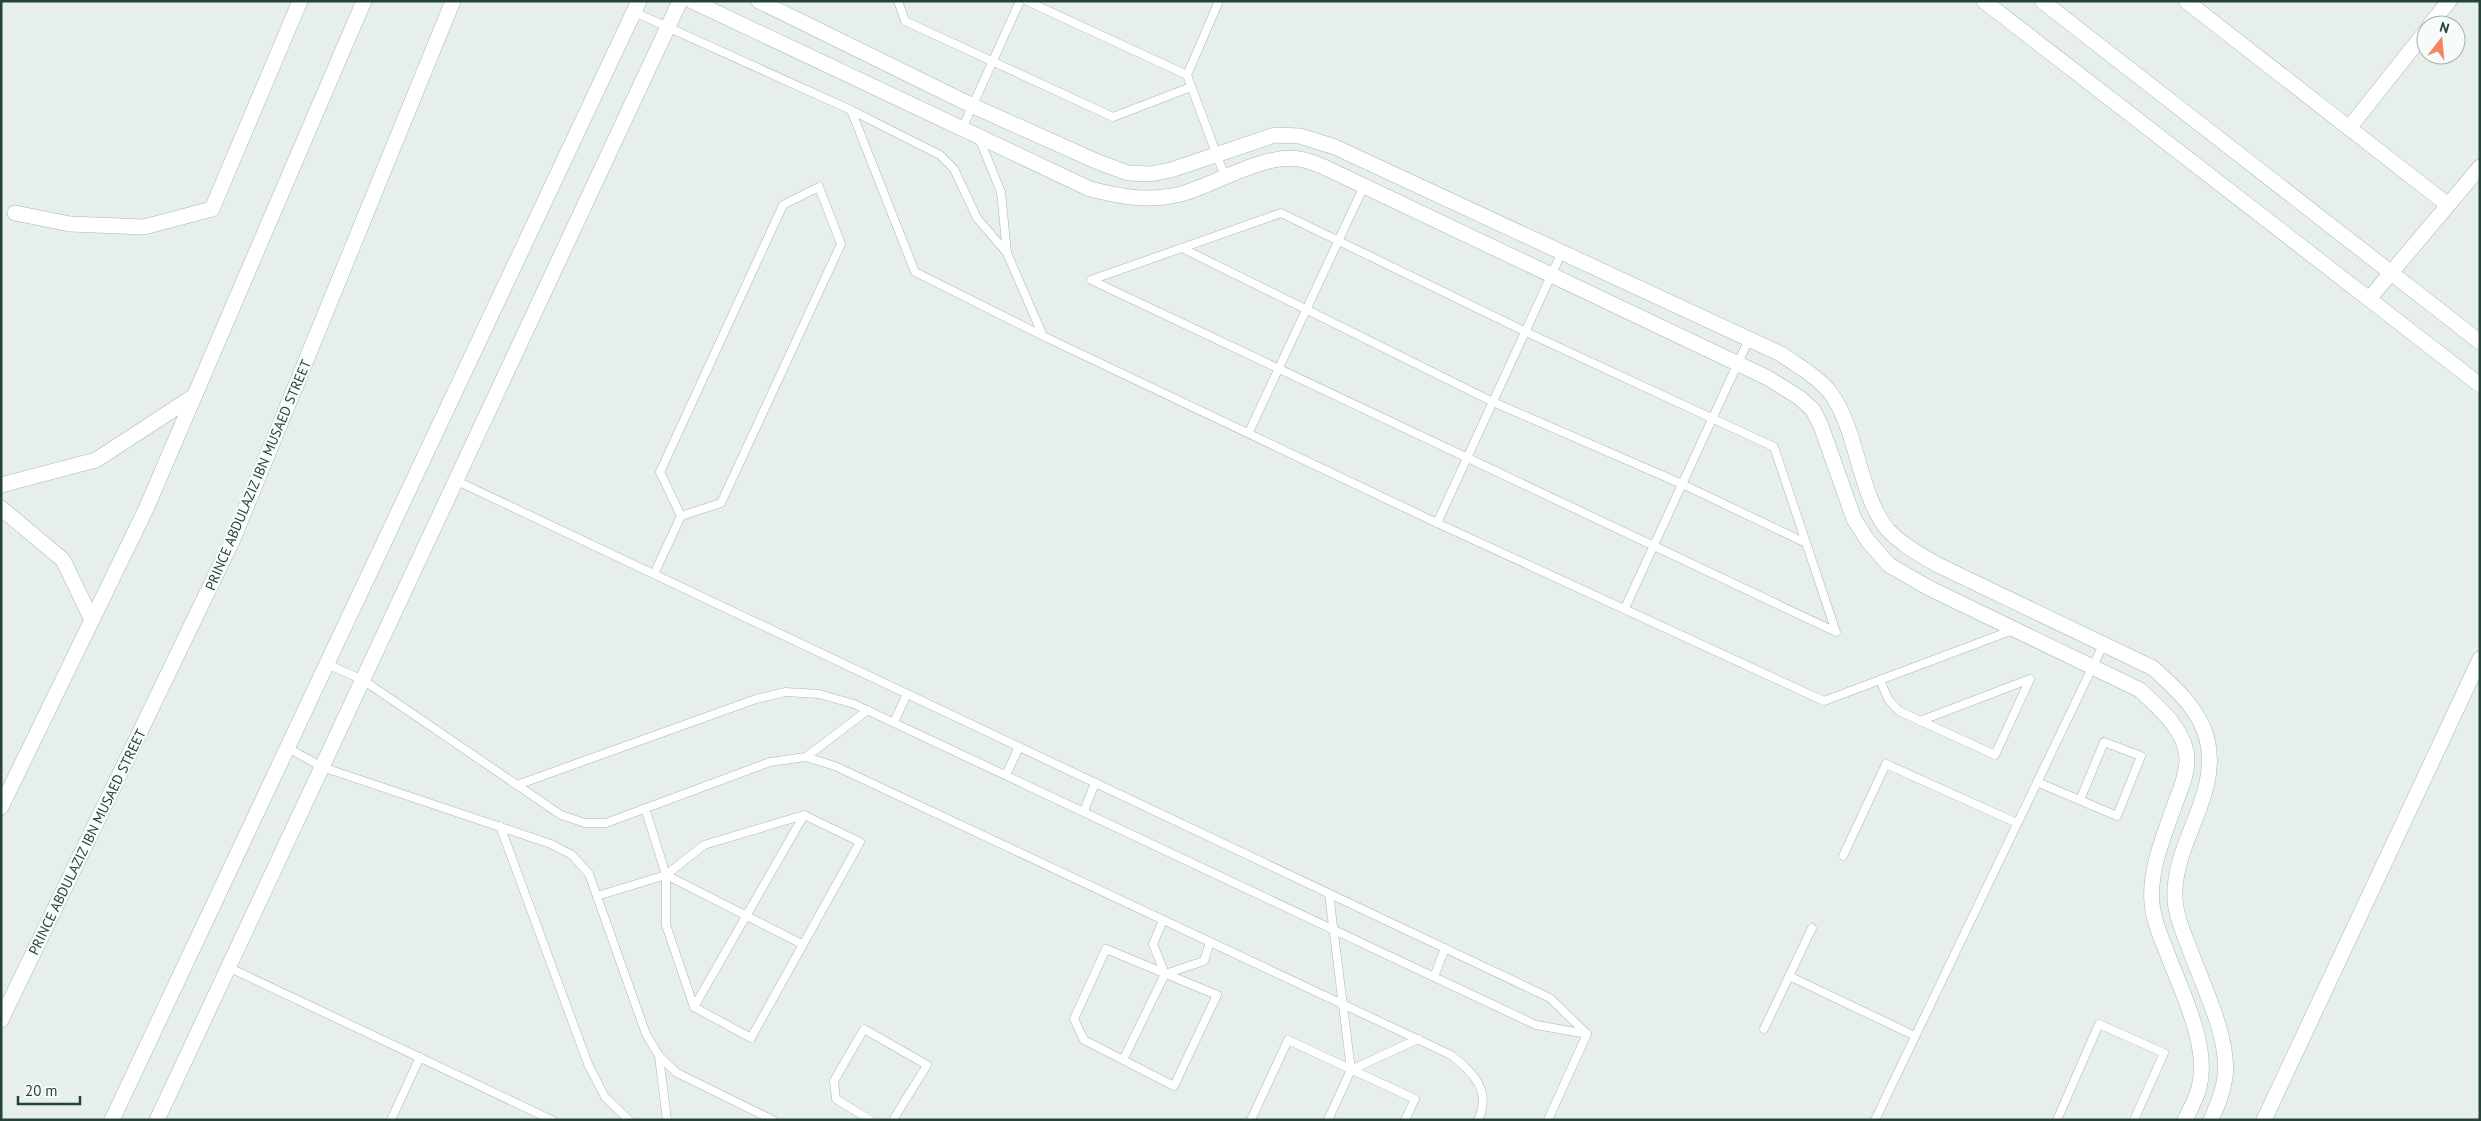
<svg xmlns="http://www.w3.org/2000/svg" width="2481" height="1121" font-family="'PT Sans',sans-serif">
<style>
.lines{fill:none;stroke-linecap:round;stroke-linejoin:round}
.lane-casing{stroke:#a8b8b2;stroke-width:9}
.street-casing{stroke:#a8b8b2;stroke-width:16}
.secondary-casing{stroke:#a4bbb3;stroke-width:16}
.lane{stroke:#fff;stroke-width:8}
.street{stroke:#fff;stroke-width:15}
.secondary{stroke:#fff;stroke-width:15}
.labels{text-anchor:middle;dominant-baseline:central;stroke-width:4.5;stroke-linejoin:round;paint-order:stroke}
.street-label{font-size:14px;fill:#24423a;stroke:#f7fbf9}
</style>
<rect width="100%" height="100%" fill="#e6efeb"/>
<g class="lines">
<defs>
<g id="lane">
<path d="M898 1 905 21 1113 117 1191 87"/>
<path d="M1027 1 1187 75"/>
<path d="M1219 1 1187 75 1225 177"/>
<path d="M634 12 851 110 940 155 954 169 977 218 1007 253 1043 336 1437 523 1824 701 2013 630"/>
<path d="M851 110 915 272 1043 336"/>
<path d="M962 129 1020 1"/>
<path d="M979 138 1001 192 1007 253"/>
<path d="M1281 213 1526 332 1774 447 1836 632 1091 280Z"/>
<path d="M1182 248 1493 402 1682 484 1806 543"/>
<path d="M1249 432 1364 186"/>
<path d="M457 481 1550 998 1587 1034"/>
<path d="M1437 523 1562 252"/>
<path d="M654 574 681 516 660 472 783 205 819 187 841 244 721 503 681 516"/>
<path d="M1625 608 1749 339"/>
<path d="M327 664 363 680 561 815 585 823H606L770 762 806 757 835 766 1451 1055C1473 1072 1492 1091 1478 1120"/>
<path d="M1880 680 1888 699 1899 711 1995 755 2030 679 1920 721"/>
<path d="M894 722 907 694"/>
<path d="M288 748 322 767 551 844 572 855 589 874 646 1034 659 1056 677 1073 773 1120"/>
<path d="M806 757 868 710"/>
<path d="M1006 775 1019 747"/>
<path d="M2037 782 2117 816 2141 756 2104 742 2080 800"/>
<path d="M517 785 756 699 785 692 819 694 854 704 1536 1025 1587 1034"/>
<path d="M1084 811 1095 783"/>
<path d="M500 826 588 1064 605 1097 629 1120"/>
<path d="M1843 856 1886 764 2017 823"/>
<path d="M666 875 802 944"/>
<path d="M597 896 666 875 704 845 804 815 860 842 751 1038 694 1007 666 925V875L645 808"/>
<path d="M1163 920 1153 944 1165 974 1204 961 1210 942"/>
<path d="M1106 949 1217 995 1174 1086 1084 1040 1074 1019Z"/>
<path d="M230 968 552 1120"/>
<path d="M1789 976 1915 1036"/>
<path d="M1434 977 1445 948"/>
<path d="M694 1007 804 815"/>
<path d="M1764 1029 1812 928"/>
<path d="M659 1056 667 1120"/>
<path d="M1123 1060 1165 974"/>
<path d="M1351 1070 1418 1039"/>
<path d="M391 1120 420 1057"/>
<path d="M870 1120 836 1099 834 1081 864 1029 927 1065 893 1120"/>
<path d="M1251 1120 1288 1040 1415 1099 1405 1120"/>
<path d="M1328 1120 1351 1070 1329 894"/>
<path d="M1548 1120 1587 1034"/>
<path d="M1875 1120 2104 643"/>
<path d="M2057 1120 2099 1024 2164 1053 2134 1120"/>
</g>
<g id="street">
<path d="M692 1 1090 189C1122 197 1148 202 1181 194 1214 185 1265 153 1299 159 1307 160 1316 164 1324 167L1768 378 1800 398 1813 410 1821 426 1854 519 1868 541 1889 565 1929 588 2140 690C2159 708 2187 731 2187 760 2187 775 2180 791 2175 804 2164 836 2149 869 2152 903 2153 919 2160 936 2166 950 2181 991 2210 1045 2199 1088 2196 1099 2190 1110 2185 1120"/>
<path d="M759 1 973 106 1098 162 1128 173 1150 174 1171 170 1275 135 1300 136 1335 147 1781 354C1798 366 1820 378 1832 395 1858 433 1859 495 1888 530 1902 545 1921 555 1938 565L2153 668C2174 687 2200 710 2207 739 2221 796 2172 843 2175 899 2176 917 2184 934 2190 950 2203 986 2230 1039 2225 1077 2223 1093 2217 1106 2211 1120"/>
<path d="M2186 1 2448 205"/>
<path d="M2430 25 2449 1"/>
<path d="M2349 128 2426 31"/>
<path d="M15 213 70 224 144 227 212 209 300 1"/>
<path d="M2369 299 2480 167"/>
<path d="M1 485 96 460 194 396"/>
<path d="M1 508 63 560 92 620"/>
<path d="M112 1120 639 1"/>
<path d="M157 1120 680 1"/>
<path d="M2264 1120 2480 659"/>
</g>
<g id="secondary">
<path d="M1984 1 2480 385"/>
<path d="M2042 1 2480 342"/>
<path d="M1 807 146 509 364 1"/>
<path d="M1 1020 233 539 453 1"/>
</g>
</defs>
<use href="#lane" class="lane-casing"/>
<use href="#street" class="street-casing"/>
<use href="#secondary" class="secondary-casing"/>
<use href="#lane" class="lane"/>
<use href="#street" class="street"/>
<use href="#secondary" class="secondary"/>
</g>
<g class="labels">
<g class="street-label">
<text transform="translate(258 475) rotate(-67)">PRINCE ABDULAZIZ IBN MUSAED STREET</text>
<text transform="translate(87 842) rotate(-64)">PRINCE ABDULAZIZ IBN MUSAED STREET</text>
</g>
</g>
<rect width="2481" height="1121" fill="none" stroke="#24423a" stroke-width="5"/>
<g transform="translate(2441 40) rotate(16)"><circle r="24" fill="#f7fbf9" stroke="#a3b1ad"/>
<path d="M0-4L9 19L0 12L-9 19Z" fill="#f4845f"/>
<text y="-8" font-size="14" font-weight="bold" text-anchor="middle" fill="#24423a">N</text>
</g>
<path d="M18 1096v8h62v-8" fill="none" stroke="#24423a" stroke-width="2.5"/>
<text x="25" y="1096" font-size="15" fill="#24423a" stroke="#f7fbf9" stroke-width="4" paint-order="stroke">20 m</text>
</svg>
